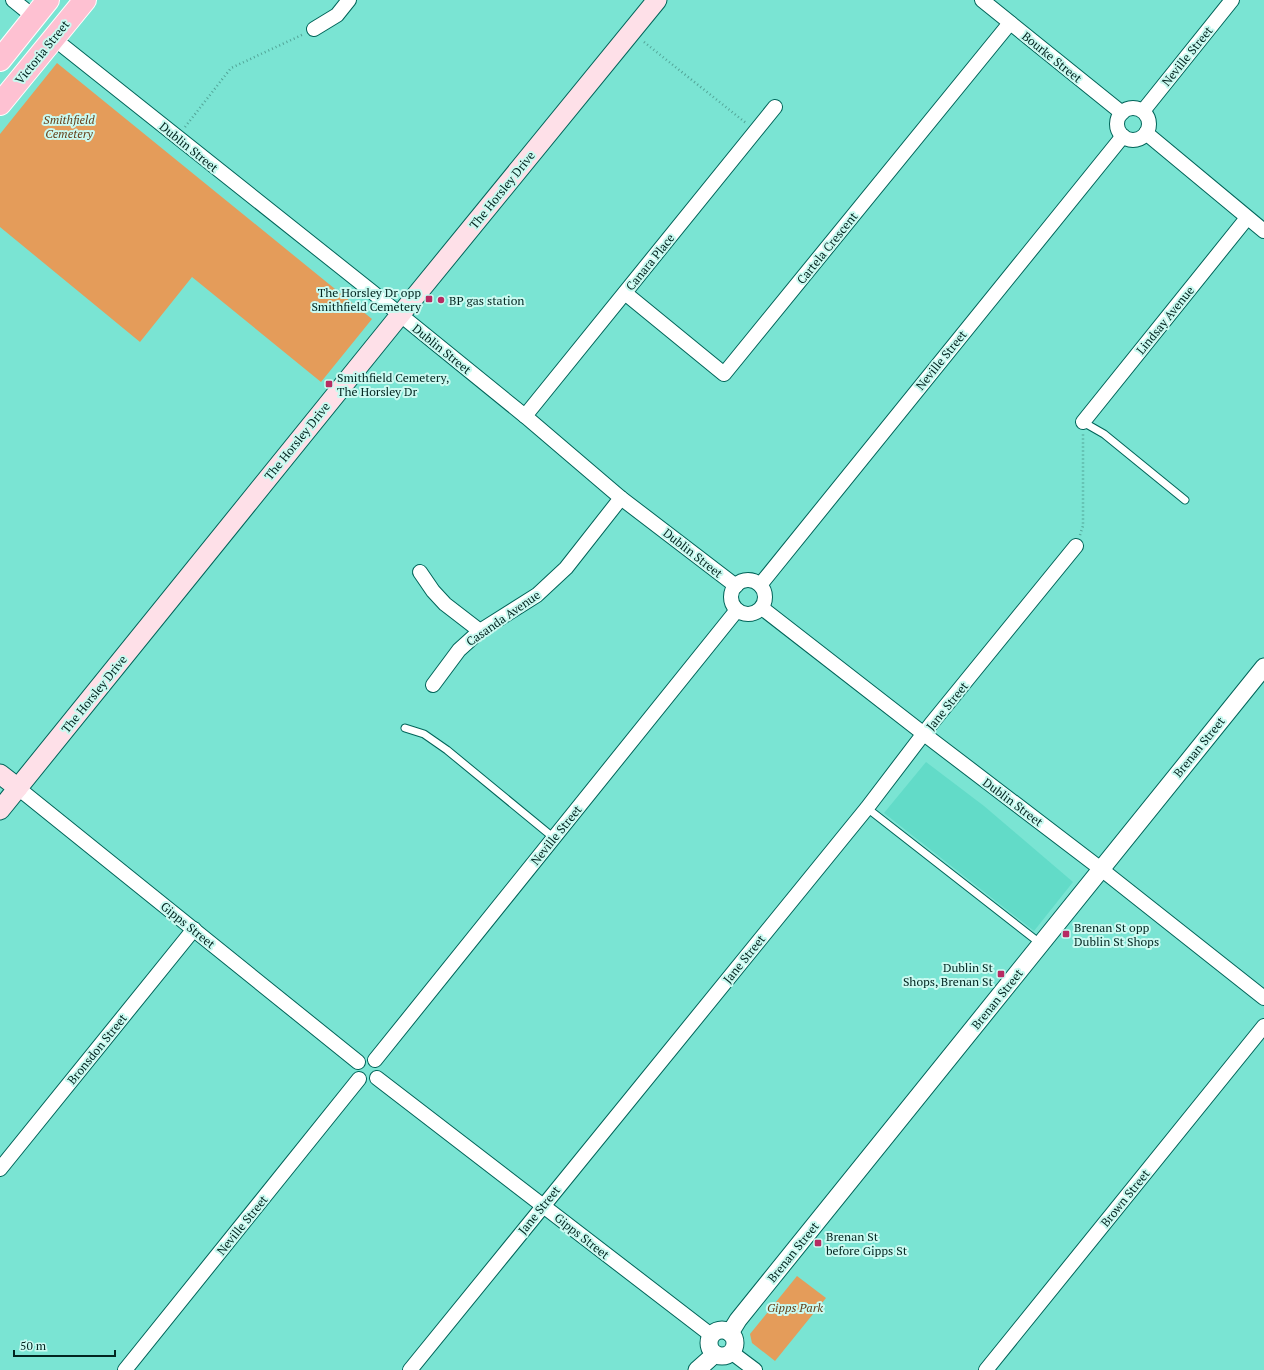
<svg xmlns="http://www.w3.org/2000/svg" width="1264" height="1370" font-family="'PT Serif',serif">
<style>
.built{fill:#62dbc8}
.green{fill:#e49c5a}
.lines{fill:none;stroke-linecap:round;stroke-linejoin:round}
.service-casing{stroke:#006459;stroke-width:9}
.minor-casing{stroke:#006459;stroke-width:16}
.tertiary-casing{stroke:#006459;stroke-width:19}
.secondary-casing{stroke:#006459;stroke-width:21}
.primary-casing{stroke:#fff;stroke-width:24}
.path{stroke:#52a497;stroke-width:2.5;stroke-dasharray:1 3;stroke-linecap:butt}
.service{stroke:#fff;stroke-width:7}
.minor{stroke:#fff;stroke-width:14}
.tertiary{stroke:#fff;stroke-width:17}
.secondary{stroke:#fee0e8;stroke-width:19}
.primary{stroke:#fec1d2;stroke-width:22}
.poi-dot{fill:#b72b62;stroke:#cafaf1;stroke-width:1.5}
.labels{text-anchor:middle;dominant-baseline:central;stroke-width:4;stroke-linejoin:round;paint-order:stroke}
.street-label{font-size:12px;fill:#022520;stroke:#cafaf1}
.park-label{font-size:12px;font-style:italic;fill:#663f18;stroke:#cafaf1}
.poi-label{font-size:12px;fill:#022520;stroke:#cafaf1;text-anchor:start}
</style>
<rect width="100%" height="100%" fill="#7ae4d3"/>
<path class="built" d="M926 762 984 806 1073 882 1034 931 884 813Z"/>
<g class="green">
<path d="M57 63 372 319 321 382 192 277 140 342 0 227V134Z"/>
<path d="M797 1276 826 1298 775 1361 752 1343 750 1334Z"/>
</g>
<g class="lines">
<defs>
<g id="service">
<path d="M1083 422 1104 434 1185 500"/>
<path d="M405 728 424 734 447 750 554 838"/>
<path d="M867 808 1041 944"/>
</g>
<g id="minor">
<path d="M13 0 34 17"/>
<path d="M982 0 1122 113"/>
<path d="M314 29 337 15 349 0"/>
<path d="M53 38 371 291 525 416 621 498 736 586"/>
<circle cx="1133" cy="124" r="16"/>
<path d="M1143 111 1232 0"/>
<path d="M1146 133 1264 231"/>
<path d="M625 293 724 374 1010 23"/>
<path d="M525 416 775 107"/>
<path d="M1083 422 1247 218"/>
<path d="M420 572 433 591 445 604 480 631"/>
<circle cx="748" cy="597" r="17"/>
<path d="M760 585 1123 136"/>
<path d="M762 608 924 734 1101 869 1264 998"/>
<path d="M433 685 459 650 480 631 537 595 566 568 621 498"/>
<path d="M18 788 358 1062"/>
<path d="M375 1060 737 610"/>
<path d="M377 1078 711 1335"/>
<path d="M0 1169 194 929"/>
<path d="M731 1352 755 1370"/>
<path d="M125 1370 359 1079"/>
<path d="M410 1370 867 808 931 724 1076 546"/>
<path d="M986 1370 1264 1026"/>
</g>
<g id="tertiary">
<circle cx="722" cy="1343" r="13"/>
<path d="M730 1333 738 1320 1264 667"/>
<path d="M697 1370 715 1354"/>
</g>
<g id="secondary">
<path d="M0 774 18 788"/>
<path d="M0 810 400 315 657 0"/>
</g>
<g id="primary">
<path d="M0 60 48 0"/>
<path d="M0 104 85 0"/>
</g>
</defs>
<use href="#service" class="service-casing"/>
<use href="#minor" class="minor-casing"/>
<use href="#tertiary" class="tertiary-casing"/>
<use href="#secondary" class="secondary-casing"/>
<use href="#primary" class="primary-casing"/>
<g class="path">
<path d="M644 42 746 123"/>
<path d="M185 127 231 68 304 34"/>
<path d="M1080 535 1083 526V434"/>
</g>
<use href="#service" class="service"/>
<use href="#minor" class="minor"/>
<use href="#tertiary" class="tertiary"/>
<use href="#secondary" class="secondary"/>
<use href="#primary" class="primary"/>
</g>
<g class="poi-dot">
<rect x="425" y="295" width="8" height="8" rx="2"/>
<circle cx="441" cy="300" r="4"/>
<rect x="325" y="380" width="8" height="8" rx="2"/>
<rect x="1062" y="930" width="8" height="8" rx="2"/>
<rect x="997" y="970" width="8" height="8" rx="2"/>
<rect x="814" y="1239" width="8" height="8" rx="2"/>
</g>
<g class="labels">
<g class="street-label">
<text transform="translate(42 52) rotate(-51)">Victoria Street</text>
<text transform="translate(1187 56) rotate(-51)">Neville Street</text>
<text transform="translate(1052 57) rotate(39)">Bourke Street</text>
<text transform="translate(189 147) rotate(39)">Dublin Street</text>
<text transform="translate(502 190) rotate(-51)">The Horsley Drive</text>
<text transform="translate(827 248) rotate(-51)">Cartela Crescent</text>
<text transform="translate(650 262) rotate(-51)">Canara Place</text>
<text transform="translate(1165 320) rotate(-51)">Lindsay Avenue</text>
<text transform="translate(442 349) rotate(39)">Dublin Street</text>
<text transform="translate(941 360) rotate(-51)">Neville Street</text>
<text transform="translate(297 441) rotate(-51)">The Horsley Drive</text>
<text transform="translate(693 553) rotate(38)">Dublin Street</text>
<text transform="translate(503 618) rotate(-35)">Casanda Avenue</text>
<text transform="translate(94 694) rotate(-51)">The Horsley Drive</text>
<text transform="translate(947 706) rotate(-51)">Jane Street</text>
<text transform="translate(1199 747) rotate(-51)">Brenan Street</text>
<text transform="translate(1013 802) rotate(37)">Dublin Street</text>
<text transform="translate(556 835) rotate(-51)">Neville Street</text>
<text transform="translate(188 925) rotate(39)">Gipps Street</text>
<text transform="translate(744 959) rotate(-51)">Jane Street</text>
<text transform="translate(997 999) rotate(-51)">Brenan Street</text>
<text transform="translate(97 1049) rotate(-51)">Bronsdon Street</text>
<text transform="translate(1125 1198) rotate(-51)">Brown Street</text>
<text transform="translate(539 1210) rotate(-51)">Jane Street</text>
<text transform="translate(242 1225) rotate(-51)">Neville Street</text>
<text transform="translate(582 1236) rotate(38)">Gipps Street</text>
<text transform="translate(793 1252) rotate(-51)">Brenan Street</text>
</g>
<g class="park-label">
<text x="69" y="119">Smithfield<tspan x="69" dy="14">Cemetery</tspan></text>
<text x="795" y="1307">Gipps Park</text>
</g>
<g class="poi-label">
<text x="421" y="292" text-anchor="end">The Horsley Dr opp<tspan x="421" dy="14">Smithfield Cemetery</tspan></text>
<text x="449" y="300">BP gas station</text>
<text x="337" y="377">Smithfield Cemetery,<tspan x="337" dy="14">The Horsley Dr</tspan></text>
<text x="1074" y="927">Brenan St opp<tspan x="1074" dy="14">Dublin St Shops</tspan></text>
<text x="993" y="967" text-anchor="end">Dublin St<tspan x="993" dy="14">Shops, Brenan St</tspan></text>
<text x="826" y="1236">Brenan St<tspan x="826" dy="14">before Gipps St</tspan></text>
</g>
</g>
<path d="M14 1350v6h101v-6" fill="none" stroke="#022520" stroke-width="2"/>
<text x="20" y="1350" font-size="12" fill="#022520" stroke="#cafaf1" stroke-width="3" paint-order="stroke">50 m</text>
</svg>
